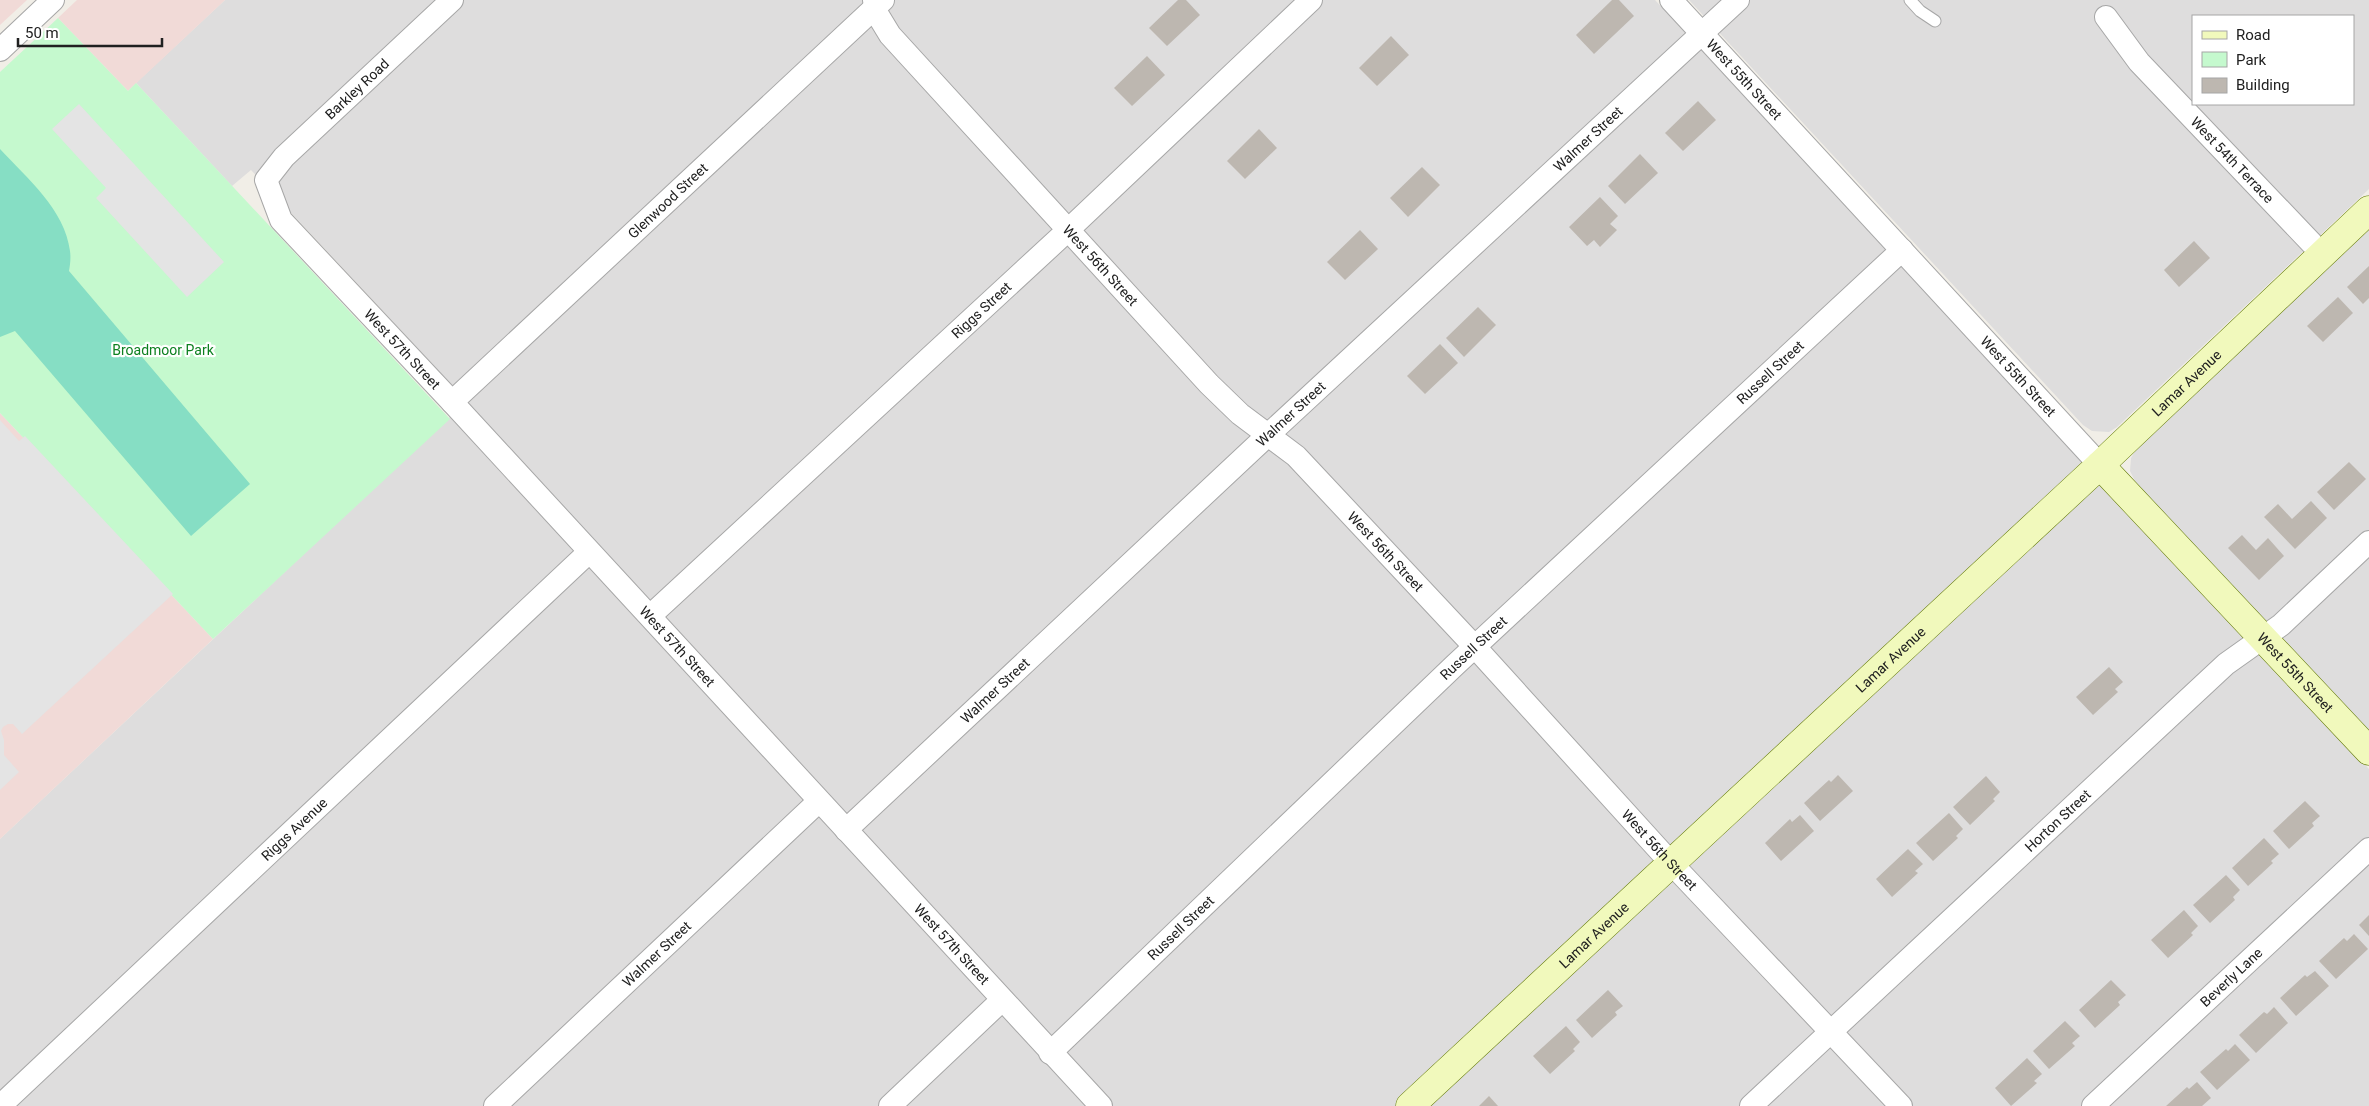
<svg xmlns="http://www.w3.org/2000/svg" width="2369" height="1106" font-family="Roboto,sans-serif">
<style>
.residential{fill:#dedddd;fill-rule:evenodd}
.commercial{fill:#f1dad7}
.park{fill:#c5f9ce}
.pitch{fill:#86dec4}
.parking{fill:#e4e4e4}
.building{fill:#bdb7b0}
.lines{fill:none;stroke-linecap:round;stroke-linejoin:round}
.lane-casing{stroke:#a7a7a7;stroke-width:13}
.street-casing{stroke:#a7a7a7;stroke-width:24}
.secondary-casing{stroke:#627906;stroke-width:29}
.lane{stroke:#fff;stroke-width:11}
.street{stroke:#fff;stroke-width:22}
.secondary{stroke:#f1f9bc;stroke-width:28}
.labels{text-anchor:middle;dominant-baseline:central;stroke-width:4.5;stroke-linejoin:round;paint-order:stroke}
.street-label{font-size:14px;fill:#202020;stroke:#fff}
.park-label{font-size:14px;fill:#0d8020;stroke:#fff}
</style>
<rect width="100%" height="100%" fill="#f1eee7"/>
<g class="residential">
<path d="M225 0H1655L2369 769V1106H0V839L467 401 251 170 232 186 136 83Z"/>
<path d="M1689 0H2369V189L2117 427 2109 432 2092 431 2083 425ZM2193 16H2353V104H2193Z"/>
<path d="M2369 230V735L2137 485 2130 471 2131 458 2137 448Z"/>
</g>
<g class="commercial">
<path d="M0 0H27L0 25Z"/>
<path d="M77 0H225L128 91 58 18Z"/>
<path d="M0 413 213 639 0 839Z"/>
</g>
<path class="park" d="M58 18 128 91 136 83 450 419 213 639 0 413V72Z"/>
<path class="pitch" d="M0 149C27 178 65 210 70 251 71 258 70 265 69 271L250 484 191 536 15 331 0 337Z"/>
<g class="parking">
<path d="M79 104 224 262 187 297 96 198 106 188 52 129Z"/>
<path d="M0 420 19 441 25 436 173 594 22 734 13 724H8L3 727 1 731 4 740V755L19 772 0 790Z"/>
</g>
<g class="building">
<path d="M1178 0H1186L1200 15 1167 46 1149 28Z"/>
<path d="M1612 0H1619L1634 16 1594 54 1576 35Z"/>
<path d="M1391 36 1409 55 1377 86 1359 68Z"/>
<path d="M1147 56 1165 75 1132 106 1114 88Z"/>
<path d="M1698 101 1716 120 1683 151 1665 133Z"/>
<path d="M1259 129 1277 148 1245 179 1227 161Z"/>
<path d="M1640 154 1658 173 1625 204 1608 186Z"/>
<path d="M1422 167 1440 185 1408 217 1390 198Z"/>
<path d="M1600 197 1618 216 1610 224 1617 230 1600 247 1594 240 1587 246 1569 227Z"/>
<path d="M1360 230 1378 249 1345 280 1327 262Z"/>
<path d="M2194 241 2210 258 2179 287 2164 270Z"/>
<path d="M2369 266V298L2363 304 2347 287Z"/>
<path d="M2338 297 2353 313 2323 342 2307 326Z"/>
<path d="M1478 307 1496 325 1464 357 1446 338Z"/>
<path d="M1440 344 1458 363 1425 394 1407 376Z"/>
<path d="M2349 462 2366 479 2334 510 2317 492Z"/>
<path d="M2311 501 2327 518 2295 549 2264 517 2278 504 2292 519Z"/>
<path d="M2242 535 2256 550 2268 538 2284 556 2259 580 2228 548Z"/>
<path d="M2109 667 2123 682 2115 689 2118 692 2093 715 2076 697Z"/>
<path d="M1838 775 1853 791 1820 821 1804 803 1829 780 1831 782Z"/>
<path d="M1986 776 2000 792 1993 799 1995 801 1970 825 1953 807Z"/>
<path d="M2305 801 2320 816 2312 823 2314 826 2289 849 2273 831Z"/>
<path d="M1949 813 1963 829 1956 836 1958 838 1933 861 1916 843Z"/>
<path d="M1800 815 1814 831 1781 861 1765 843 1790 819 1792 822Z"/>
<path d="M2264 838 2279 854 2271 861 2273 863 2248 886 2232 868Z"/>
<path d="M1908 849 1923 864 1915 871 1918 873 1892 897 1876 879Z"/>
<path d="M2226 875 2240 890 2233 897 2235 900 2210 923 2193 905Z"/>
<path d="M2184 910 2198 926 2191 933 2193 935 2168 958 2151 940Z"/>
<path d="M2369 915V936L2359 925Z"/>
<path d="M2354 934 2368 949 2336 979 2319 961 2344 938 2347 941Z"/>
<path d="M2315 971 2329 986 2296 1016 2280 998 2305 975 2307 977Z"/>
<path d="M2111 980 2126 995 2118 1002 2120 1005 2095 1028 2079 1010Z"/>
<path d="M1608 990 1623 1006 1615 1012 1617 1015 1592 1038 1576 1020Z"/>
<path d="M2274 1007 2288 1023 2256 1053 2239 1035 2264 1012 2267 1014Z"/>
<path d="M2065 1021 2080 1036 2072 1043 2075 1046 2049 1069 2033 1051Z"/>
<path d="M1566 1026 1580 1042 1573 1049 1575 1051 1550 1074 1533 1056Z"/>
<path d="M2235 1044 2250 1060 2217 1090 2200 1072 2226 1049 2228 1051Z"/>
<path d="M2027 1058 2042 1074 2034 1081 2037 1083 2011 1106 1995 1088Z"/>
<path d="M2197 1082 2211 1098 2202 1106H2166L2187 1087 2189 1089Z"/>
<path d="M1489 1096 1498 1106H1479Z"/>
</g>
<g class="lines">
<defs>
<path id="lane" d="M1910 0 1920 11 1935 21"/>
<g id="street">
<path id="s1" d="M452 0 284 157 266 180 281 220 452 402 1101 1106"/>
<path id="s2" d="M874 0 876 12 890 35 1209 384 1240 414 1296 456 1475 647 1671 863 1901 1106"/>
<path id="s3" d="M1671 0 2100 465"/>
<path id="s4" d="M2106 17 2139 62 2322 254"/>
<path d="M0 50 53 0"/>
<path id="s5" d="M452 402 883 0"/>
<path id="s6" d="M650 616 1067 231 1311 0"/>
<path id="s7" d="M846 830 1254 448 1738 0"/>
<path id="s8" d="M1050 1053 1455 665 1902 250"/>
<path id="s9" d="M0 1106 589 552"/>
<path id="s10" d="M495 1106 819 801"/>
<path d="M890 1106 1002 1000"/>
<path id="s11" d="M1751 1106 2226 664 2281 625 2369 542"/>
<path id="s12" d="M2093 1106 2369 849"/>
</g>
<g id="secondary">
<path id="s13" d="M2100 465 2369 751"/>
<path id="s14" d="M1410 1106 2100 465 2369 210"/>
</g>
</defs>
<use href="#lane" class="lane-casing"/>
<use href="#street" class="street-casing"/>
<use href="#secondary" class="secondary-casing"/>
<use href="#lane" class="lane"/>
<use href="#street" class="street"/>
<use href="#secondary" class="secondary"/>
</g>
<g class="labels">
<g class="street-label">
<text stroke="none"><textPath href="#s3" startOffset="108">West 55th Street</textPath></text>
<text transform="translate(357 89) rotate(-43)">Barkley Road</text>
<text stroke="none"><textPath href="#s7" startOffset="1014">Walmer Street</textPath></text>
<text stroke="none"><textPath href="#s4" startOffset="191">West 54th Terrace</textPath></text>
<text stroke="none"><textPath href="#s5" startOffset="295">Glenwood Street</textPath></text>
<text stroke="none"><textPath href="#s2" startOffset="351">West 56th Street</textPath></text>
<text stroke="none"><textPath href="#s6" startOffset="451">Riggs Street</textPath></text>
<text stroke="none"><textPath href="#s1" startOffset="479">West 57th Street</textPath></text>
<text stroke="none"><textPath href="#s8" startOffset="991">Russell Street</textPath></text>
<text stroke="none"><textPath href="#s3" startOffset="512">West 55th Street</textPath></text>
<text stroke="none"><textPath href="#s14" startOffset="1061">Lamar Avenue</textPath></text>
<text stroke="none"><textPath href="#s7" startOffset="609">Walmer Street</textPath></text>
<text stroke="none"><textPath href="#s2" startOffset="756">West 56th Street</textPath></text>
<text stroke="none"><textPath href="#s1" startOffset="884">West 57th Street</textPath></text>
<text stroke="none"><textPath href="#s8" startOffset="586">Russell Street</textPath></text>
<text stroke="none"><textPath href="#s14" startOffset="656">Lamar Avenue</textPath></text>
<text stroke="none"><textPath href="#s13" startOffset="285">West 55th Street</textPath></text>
<text stroke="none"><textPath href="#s7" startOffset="204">Walmer Street</textPath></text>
<text stroke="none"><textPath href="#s11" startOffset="419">Horton Street</textPath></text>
<text stroke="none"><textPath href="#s9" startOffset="404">Riggs Avenue</textPath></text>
<text stroke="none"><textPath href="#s2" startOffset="1161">West 56th Street</textPath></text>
<text stroke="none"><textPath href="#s8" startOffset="181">Russell Street</textPath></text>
<text stroke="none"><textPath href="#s14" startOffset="251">Lamar Avenue</textPath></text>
<text stroke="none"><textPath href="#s1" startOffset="1289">West 57th Street</textPath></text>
<text stroke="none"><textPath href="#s10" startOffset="222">Walmer Street</textPath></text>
<text stroke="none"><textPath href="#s12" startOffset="189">Beverly Lane</textPath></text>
</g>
<g class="park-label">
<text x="163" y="350">Broadmoor Park</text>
</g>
</g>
<rect x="2192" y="15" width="162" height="90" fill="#ffffff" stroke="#a6a6a6"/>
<rect x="2202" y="31" width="25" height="8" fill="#f1f9bc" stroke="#a6a6a6"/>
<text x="2236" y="40" font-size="15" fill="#202020">Road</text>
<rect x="2202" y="52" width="25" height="15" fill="#c5f9ce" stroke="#a6a6a6"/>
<text x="2236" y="65" font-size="15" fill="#202020">Park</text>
<rect x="2202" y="78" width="25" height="15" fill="#bdb7b0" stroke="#a6a6a6"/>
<text x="2236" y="90" font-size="15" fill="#202020">Building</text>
<path d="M18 38v8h144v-8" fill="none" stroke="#202020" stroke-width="2.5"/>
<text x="25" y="38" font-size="15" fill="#202020" stroke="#ffffff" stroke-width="4" paint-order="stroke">50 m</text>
</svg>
